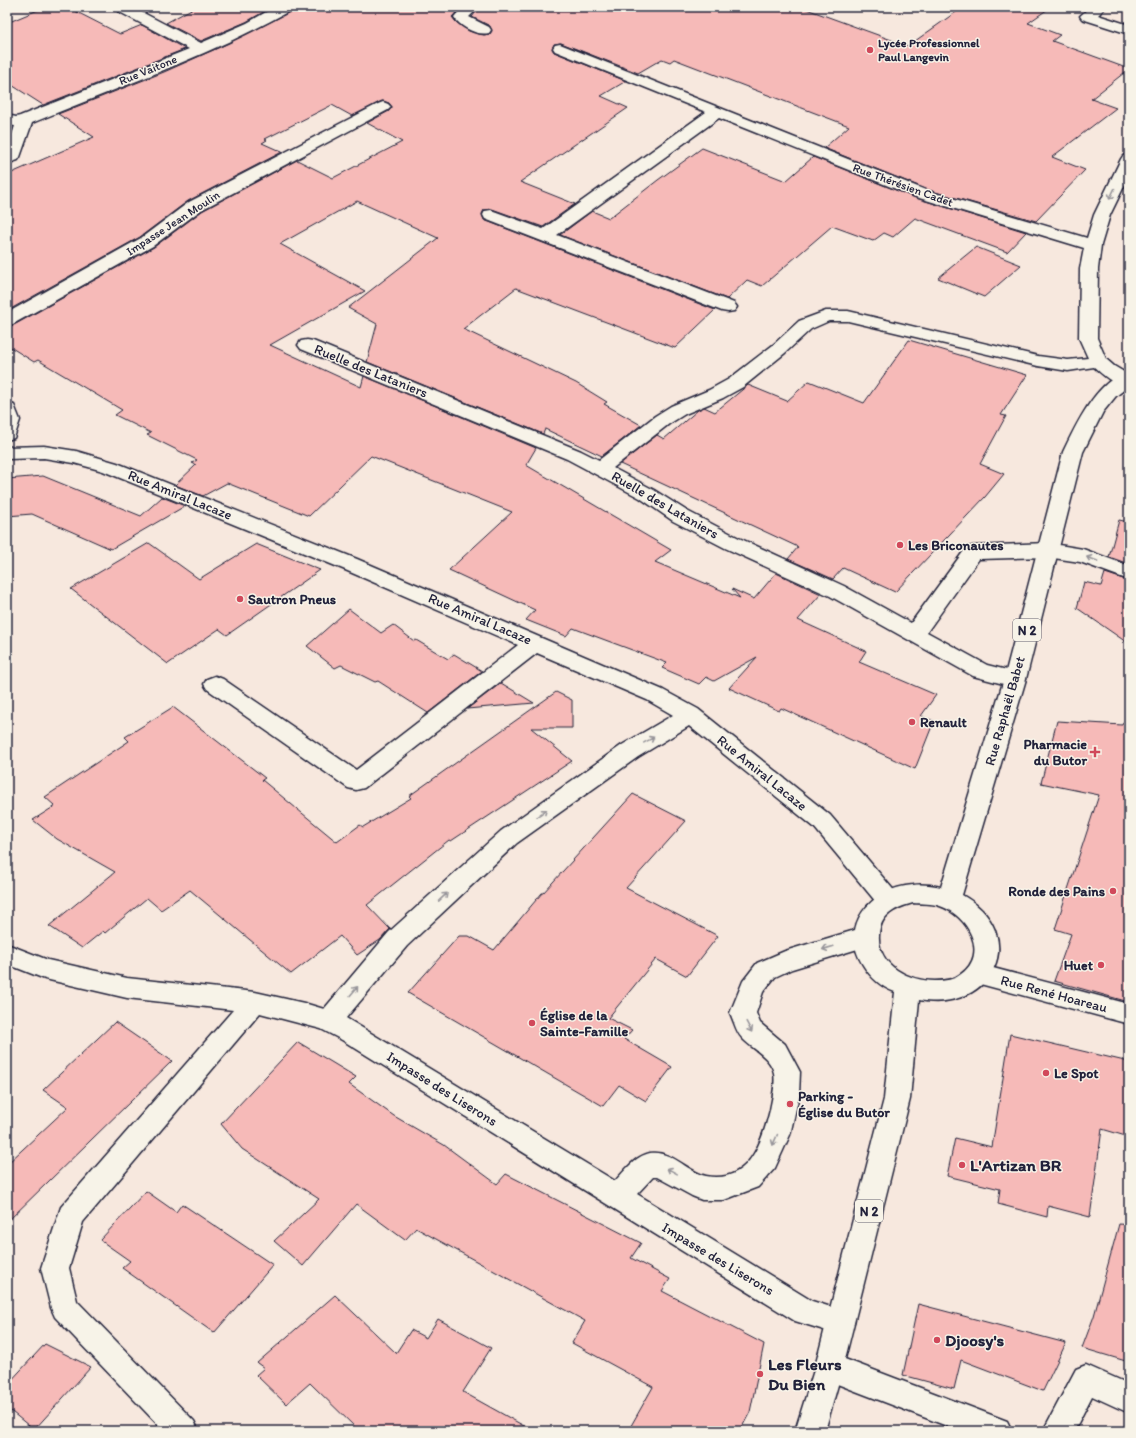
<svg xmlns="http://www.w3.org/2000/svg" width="1136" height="1438" font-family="Itim,sans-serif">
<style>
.building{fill:#f6bab8;stroke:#22223b}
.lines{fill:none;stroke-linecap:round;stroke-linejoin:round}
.minor-casing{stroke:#22223b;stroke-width:3}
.major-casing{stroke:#22223b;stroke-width:3}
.minor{fill:#f7f3e8;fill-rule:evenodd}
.major{fill:#f7f3e8;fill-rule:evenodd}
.oneway{stroke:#97959a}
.poi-dot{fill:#d1495b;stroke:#f7f3e8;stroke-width:1.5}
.labels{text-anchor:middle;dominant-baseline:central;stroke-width:3;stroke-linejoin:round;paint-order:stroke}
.far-poi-label{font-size:12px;font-weight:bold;fill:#22223b;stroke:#f7f3e8;text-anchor:start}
.far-street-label{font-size:12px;fill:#22223b;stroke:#f7f3e8}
.shield{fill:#f7f3e8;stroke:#62616f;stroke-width:1}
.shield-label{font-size:13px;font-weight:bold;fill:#22223b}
.street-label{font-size:14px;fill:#22223b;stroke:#f7f3e8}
.poi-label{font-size:14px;font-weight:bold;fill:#22223b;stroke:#f7f3e8;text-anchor:start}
.near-poi-label{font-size:17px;font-weight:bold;fill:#22223b;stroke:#f7f3e8;text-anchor:start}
</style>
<rect width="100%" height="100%" fill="#f7e8de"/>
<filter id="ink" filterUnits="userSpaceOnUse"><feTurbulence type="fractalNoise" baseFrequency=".025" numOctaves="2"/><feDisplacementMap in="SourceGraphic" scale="8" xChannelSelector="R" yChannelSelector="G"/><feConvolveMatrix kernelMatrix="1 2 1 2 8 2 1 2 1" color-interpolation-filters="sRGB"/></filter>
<g filter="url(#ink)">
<g class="building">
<path d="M45 7H63L70 11 73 10 120 34 142 25 185 49 43 105 7 82V23Z"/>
<path d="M195 7H272L246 22 201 41 166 23Z"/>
<path d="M294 7H461L452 17 456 22 469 31 484 35 490 34 492 31 490 26 472 17 480 7H801L908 46 963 7H1051L1028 23 1060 35 1052 41 1129 69 1091 99 1116 108 1052 157 1085 170 1036 221 928 190 824 148 849 126 674 59 670 62 662 59 638 73 561 43 554 44 552 49 554 52 626 81 601 96 628 108 520 182 575 204 543 227 492 209 484 210 482 214 484 220 715 310 675 348 516 288 463 329 576 383 607 402 604 404 641 425 602 456 545 429 543 434 367 362 377 324 348 308 438 238 357 201 280 244 365 291 270 345 361 387 364 376 536 448 526 465 671 550 655 562 740 598 732 589 754 599 776 573 821 594 798 620 866 651 859 662 936 695 921 716 934 721 915 769 781 708 779 711 729 688 757 657 714 681 706 677 699 684 662 668 667 663 573 628 566 636 526 620 535 610 449 570 512 512 371 456 309 516 227 483 203 496 175 485 196 465 192 463 197 460 147 435 151 433 115 415 122 410 38 360 34 362 7 345V326L14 325 154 247 202 211 297 160 333 178 402 142 367 123 389 111 392 107 389 103 382 101 352 116 332 105 265 139 267 140 262 143 282 152 188 201 140 237 7 311V175L94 137 58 114 164 72 229 43 292 11Z"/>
<path d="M702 148 786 181 813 157 916 198 1026 232 1007 252 915 218 893 237 884 233 873 241 832 226 762 286 747 280 727 299 560 235 592 211 609 218 658 180Z"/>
<path d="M976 247 1021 265 984 297 938 278Z"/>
<path d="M909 340 1027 375 1001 415 1006 416 980 464 1004 474 985 497 895 592 843 568 833 579 788 559 798 547 620 464 657 435 664 439 698 410 704 407 715 412 748 385 787 401 809 381 864 403Z"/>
<path d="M43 476 141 516 162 497 185 506 111 549 32 514 7 516V479Z"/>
<path d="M1119 520 1129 522V564L1109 557Z"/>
<path d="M149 543 199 579 256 544 320 570 227 635 219 629 168 664 71 589Z"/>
<path d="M1105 573 1129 581V644L1077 608 1084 582 1101 586Z"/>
<path d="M349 609 381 633 393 625 414 641 416 640 448 659 454 654 482 671 428 713 378 681 375 682 341 665 335 668 307 646Z"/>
<path d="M501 683 534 703 467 709Z"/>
<path d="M556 692 572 700V728H531L572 761 451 841 449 840 367 905 390 929 380 940 357 955 340 936 291 974 190 890 161 910 147 898 105 933 103 931 82 948 49 926 115 872 57 839 33 820 55 806 45 797 129 741 125 737 173 707 265 778 262 780 337 842 360 825 363 827 411 798 409 796Z"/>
<path d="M1057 721 1122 725 1123 722 1129 723V1002L1054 981 1071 934 1055 929 1099 795 1041 783Z"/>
<path d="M633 794 686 821 626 888 718 936 687 976 656 959 608 1018 632 1030 624 1039 672 1067 646 1101 619 1085 603 1106 408 993 459 936H469L494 950 542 893H543Z"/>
<path d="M115 1022 172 1061 7 1222V1164L68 1107 43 1090Z"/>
<path d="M1010 1034 1129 1062V1137L1102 1129 1090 1217 1048 1206 1047 1217 998 1204 1000 1189 947 1176 955 1138 992 1147Z"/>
<path d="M298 1042 356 1077 349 1084 394 1116 444 1145 497 1184 506 1174 641 1243 631 1258 670 1279 662 1291 764 1344 750 1412 740 1431H628L653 1387 572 1343 585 1321 416 1228 405 1240 356 1204 303 1266 274 1241 319 1199 242 1149 221 1124Z"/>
<path d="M146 1191 176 1212 182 1204 273 1265 214 1333 122 1268 130 1261 100 1240Z"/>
<path d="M1119 1224 1129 1225V1362L1082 1348 1094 1316Z"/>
<path d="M335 1295 396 1353 411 1330 426 1338 438 1319 491 1348 463 1392 533 1431H359L310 1383 286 1404 256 1375 264 1368 257 1363Z"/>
<path d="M918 1304 1066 1343 1043 1391 961 1360 954 1389 903 1375Z"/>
<path d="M45 1344 91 1367 34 1430 7 1408V1385Z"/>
</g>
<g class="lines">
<defs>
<g id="minor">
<path d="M114 7H132L201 43 247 23 275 7H293L291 10C209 56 119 87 32 123L20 157 18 160 12 162 7 161V149L15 126 7 125V115L16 117 20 116 189 49 116 10Z"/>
<path d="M463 7H479L469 17 489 27 491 30 489 33C477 36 460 27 454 17Z"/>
<path d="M1090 7H1106L1098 15 1129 25V34L1082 19 1080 16Z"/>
<path d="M560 44 928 191 1087 238 1094 215 1121 159 1123 156 1129 154V176L1110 215 1101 245 1098 269 1097 338 1106 359 1114 366 1129 375V385C1117 388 1103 375 1094 367L1068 371 1038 366 848 321H829L811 329 785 353 743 387 723 398 685 414 669 424 613 468 654 490 687 511 739 538 844 586 911 623 966 548 973 546 1047 543 1083 549 1129 566V580L1080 562 1047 557 979 559 927 632 987 665 1023 674 1026 679 1023 684 1015 687 973 676 830 596 725 548 673 521 640 498 567 459 301 349 298 345 301 341 307 340 313 341 581 451 599 460 655 416 671 406 709 390 729 379 773 345 799 321 826 311H848L1038 356 1068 360 1088 358 1079 338 1080 269 1084 248 916 197 719 118 557 235 734 303 737 307 734 311 728 312 722 311 485 219 483 215 485 211 491 210 543 229 706 112 555 51 553 48 555 45Z"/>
<path d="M383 102 388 104 391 107 388 110 201 210 153 246 13 324 7 325V313L141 238 189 202 378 104Z"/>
<path d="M7 403 14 405 20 420 14 438 7 440Z"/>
<path d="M44 446 76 451 117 463 357 559 663 690 698 709 830 815 897 894 901 901 897 908 889 910 881 908 814 827 689 726 638 757 517 843 407 946 346 1018 615 1181C625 1171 635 1156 650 1153 672 1150 689 1173 706 1176 749 1184 762 1142 770 1110 772 1099 776 1085 774 1073 771 1057 752 1049 742 1038 736 1032 734 1021 730 1013L743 981 757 963 785 951 865 927 874 930 877 937 874 944 792 969 775 977 763 992 756 1013 760 1023 785 1044 800 1072 799 1095 790 1135 775 1168 758 1187 724 1200H702L692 1196 657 1177H653L637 1194 812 1301 850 1313 854 1322 850 1331 840 1335 795 1321 342 1040 321 1029 260 1013 83 1222 69 1268 77 1301 194 1421 199 1431H164L55 1317 51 1308 41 1268 61 1207 233 1010 127 998 45 979 7 964V944L48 960 127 978 255 992 304 1003 324 1009 389 932 501 831 622 745 673 715 647 700 537 653 364 788 356 790 348 788 207 689 204 684 207 679 215 676 223 679 356 770 518 645 343 569 103 471 74 463 44 458 7 459V447Z"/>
<path d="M978 964 1129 1004V1024L969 981 966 974 969 967Z"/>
<path d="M829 1353 1007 1421 1012 1431H960L819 1377 815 1367 819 1357Z"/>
<path d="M1086 1365 1129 1384V1413L1092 1396 1074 1431H1043L1076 1369Z"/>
</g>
<path id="major" d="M1129 371V386L1116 396 1103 412 1083 452 1026 679 962 895C1031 934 993 1014 919 1000L910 1099 843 1367 825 1431H795L815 1367 884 1099 895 992C881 987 871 978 863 965 838 926 871 888 913 885 922 884 932 885 941 887L1004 679 1063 452C1076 425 1097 379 1129 371ZM913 903C921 904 932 903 940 906 967 915 990 953 961 974 954 980 945 981 935 981 909 981 877 966 879 935 880 915 895 908 913 903Z"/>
</defs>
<use href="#minor" class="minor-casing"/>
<use href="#major" class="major-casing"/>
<use href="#minor" class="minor"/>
<use href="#major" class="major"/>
</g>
<defs><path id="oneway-shaft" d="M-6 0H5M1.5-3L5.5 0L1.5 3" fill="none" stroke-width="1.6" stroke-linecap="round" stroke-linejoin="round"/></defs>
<g class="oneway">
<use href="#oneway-shaft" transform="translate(1112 194) rotate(116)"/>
<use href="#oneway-shaft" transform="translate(1092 559) rotate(-160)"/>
<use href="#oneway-shaft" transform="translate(649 740) rotate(-29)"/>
<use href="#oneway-shaft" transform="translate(542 813) rotate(-35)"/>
<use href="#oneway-shaft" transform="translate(443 897) rotate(-43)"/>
<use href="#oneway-shaft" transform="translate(828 948) rotate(164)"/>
<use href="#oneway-shaft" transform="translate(354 991) rotate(-50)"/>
<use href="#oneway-shaft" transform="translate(749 1027) rotate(62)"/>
<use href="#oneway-shaft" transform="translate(775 1140) rotate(114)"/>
<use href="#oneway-shaft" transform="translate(672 1171) rotate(-151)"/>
</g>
</g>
<g class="poi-dot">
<circle cx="870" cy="50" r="4"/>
<circle cx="900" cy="545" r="4"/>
<circle cx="240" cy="599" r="4"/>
<circle cx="912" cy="722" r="4"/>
<path d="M1093 746h4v4h4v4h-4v4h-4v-4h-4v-4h4z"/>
<circle cx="1113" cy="891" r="4"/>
<circle cx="1101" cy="965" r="4"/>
<circle cx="532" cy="1023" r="4"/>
<circle cx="1046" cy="1073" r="4"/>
<circle cx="790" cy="1104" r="4"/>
<circle cx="962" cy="1165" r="4"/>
<circle cx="937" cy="1340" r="4"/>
<circle cx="760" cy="1374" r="4"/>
</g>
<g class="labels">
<g class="far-poi-label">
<text x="878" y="43">Lycée Professionnel<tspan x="878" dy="14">Paul Langevin</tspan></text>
</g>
<g class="far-street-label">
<text transform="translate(148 70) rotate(-22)">Rue Vaitone</text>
<text transform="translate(903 185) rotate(20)">Rue Thérésien Cadet</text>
<text transform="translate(173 223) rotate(-33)">Impasse Jean Moulin</text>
</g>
<g class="shield">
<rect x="1013" y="619" width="28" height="22" rx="3"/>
<rect x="855" y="1200" width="28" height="22" rx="3"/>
</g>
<g class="shield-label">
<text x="1027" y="630">N 2</text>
<text x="869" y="1211">N 2</text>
</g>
<g class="street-label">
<text transform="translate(371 371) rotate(22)">Ruelle des Lataniers</text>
<text transform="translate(180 495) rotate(22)">Rue Amiral Lacaze</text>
<text transform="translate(665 505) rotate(30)">Ruelle des Lataniers</text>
<text transform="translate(480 619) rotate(23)">Rue Amiral Lacaze</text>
<text transform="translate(1005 711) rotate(-74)">Rue Raphaël Babet</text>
<text transform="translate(762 773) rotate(39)">Rue Amiral Lacaze</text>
<text transform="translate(1054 994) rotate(15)">Rue René Hoareau</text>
<text transform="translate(442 1089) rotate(32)">Impasse des Liserons</text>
<text transform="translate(718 1259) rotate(31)">Impasse des Liserons</text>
</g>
<g class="poi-label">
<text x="908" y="545">Les Briconautes</text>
<text x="248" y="599">Sautron Pneus</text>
<text x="920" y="722">Renault</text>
<text x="1087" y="744" text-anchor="end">Pharmacie<tspan x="1087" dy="16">du Butor</tspan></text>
<text x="1105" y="891" text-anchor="end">Ronde des Pains</text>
<text x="1093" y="965" text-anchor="end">Huet</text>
<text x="540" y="1015">Église de la<tspan x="540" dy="16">Sainte-Famille</tspan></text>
<text x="1054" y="1073">Le Spot</text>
<text x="798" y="1096">Parking -<tspan x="798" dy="16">Église du Butor</tspan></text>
</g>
<g class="near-poi-label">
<text x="970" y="1165">L'Artizan BR</text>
<text x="945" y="1340">Djoosy's</text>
<text x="768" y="1364">Les Fleurs<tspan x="768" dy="20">Du Bien</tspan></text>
</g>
</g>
<rect width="1136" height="1438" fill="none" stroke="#f7f3e8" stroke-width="24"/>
<rect x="12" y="12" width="1112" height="1414" fill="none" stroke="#22223b" stroke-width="1.5" filter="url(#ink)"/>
</svg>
